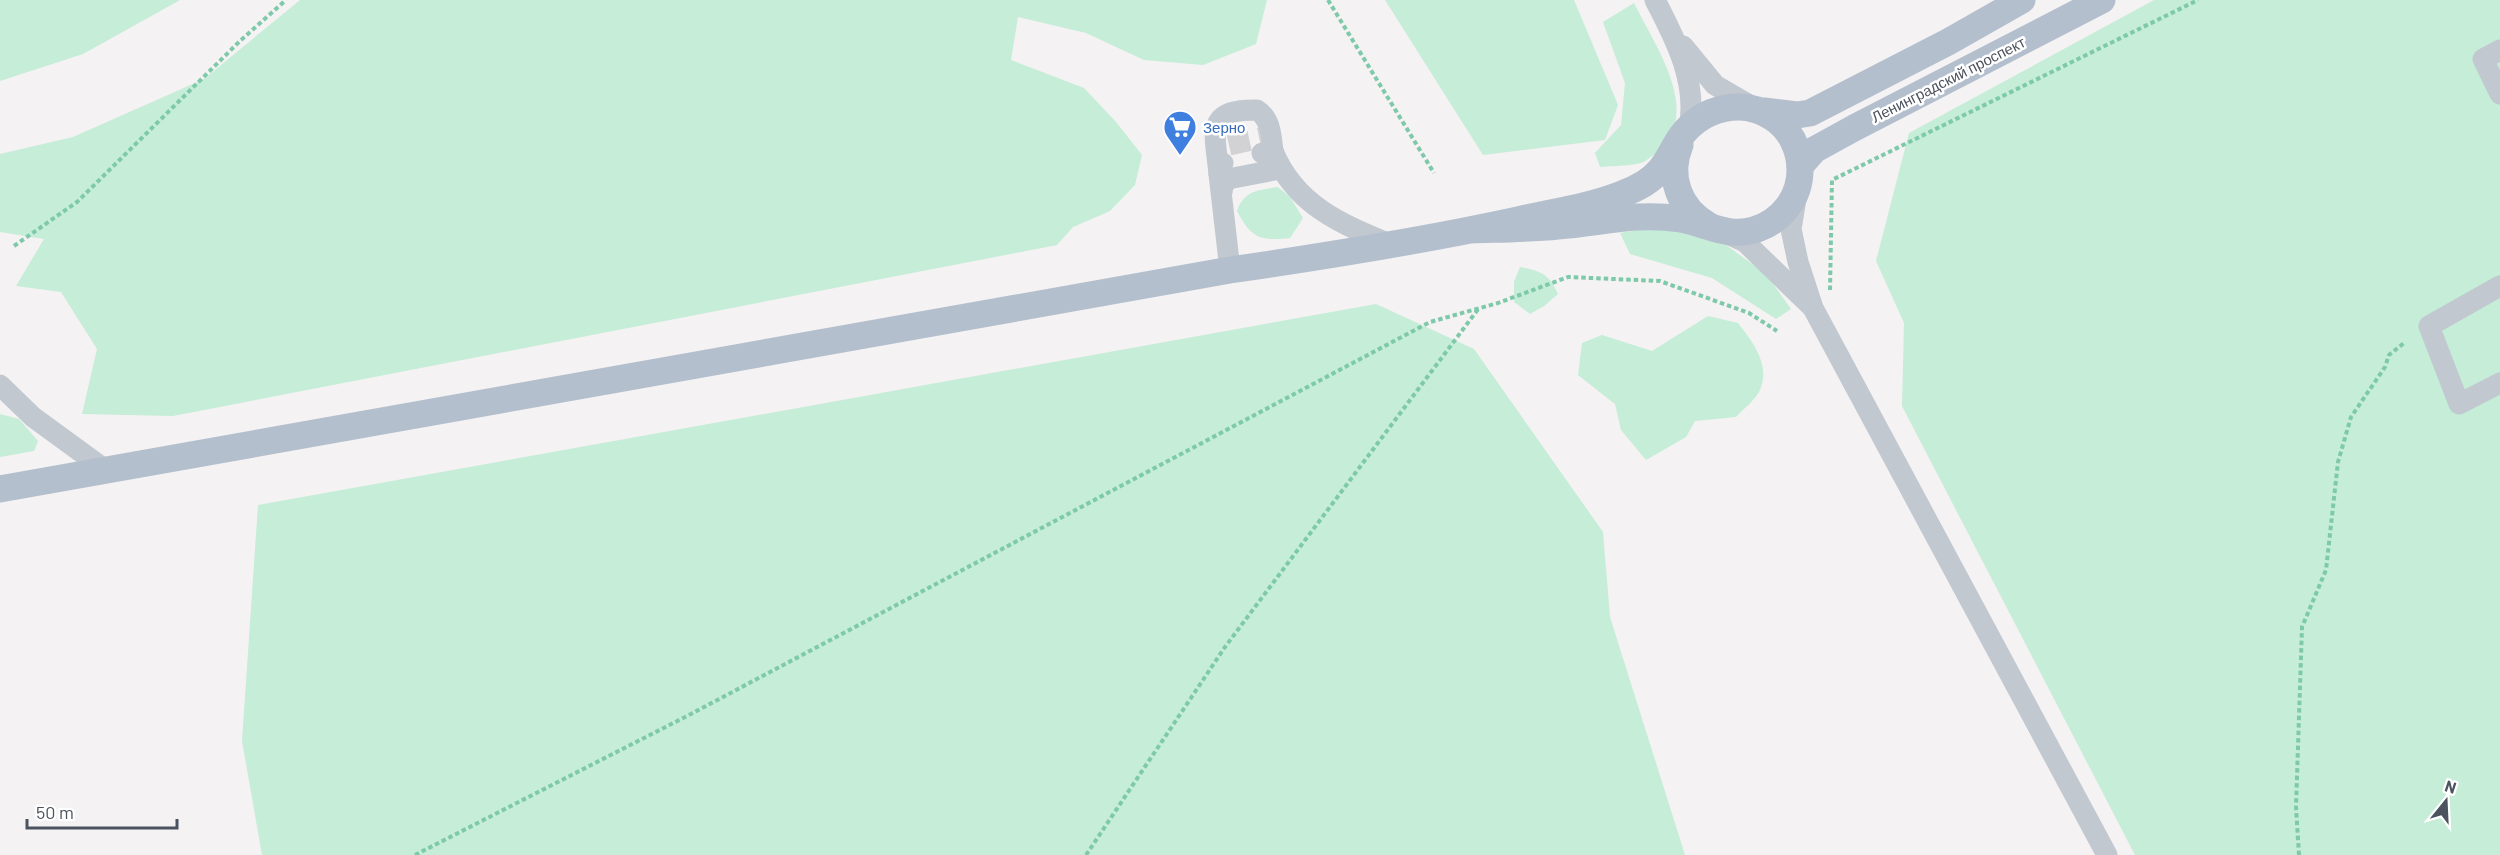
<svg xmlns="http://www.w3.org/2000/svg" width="2500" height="855" font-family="Barlow,sans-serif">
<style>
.green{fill:#c5edd8}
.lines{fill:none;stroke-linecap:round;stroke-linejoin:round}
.minor-tunnel{stroke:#d2d2d4;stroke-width:21;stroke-dasharray:21 10;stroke-linecap:butt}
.path{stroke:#7fc9ab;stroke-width:4;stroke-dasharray:4.5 3;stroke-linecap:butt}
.minor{stroke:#c1c8cf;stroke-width:21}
.major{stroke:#b4bfce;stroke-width:27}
.labels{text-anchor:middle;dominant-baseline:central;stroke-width:5;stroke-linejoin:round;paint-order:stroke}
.street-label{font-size:15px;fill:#4b535e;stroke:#fff}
.shop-label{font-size:15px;fill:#366cbe;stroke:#fff;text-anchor:start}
</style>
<rect width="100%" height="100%" fill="#f4f2f2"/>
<g class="green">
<path d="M0 0H180L83 54 0 81Z"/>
<path d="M300 0H1267L1256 44 1203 65 1144 60 1086 33 1018 17 1011 60 1084 88 1116 122 1142 155 1135 185 1110 211 1073 227 1057 245 173 416 82 414 97 349 61 292 16 286 44 239 0 232V154L73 137 204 79Z"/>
<path d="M1385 0H1574L1618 105 1605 140 1483 155Z"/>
<path d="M2154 0H2500V855H2135L1902 406 1904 323 1876 261 1909 133Z"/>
<path d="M1634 3C1657 50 1711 123 1645 161 1637 166 1611 166 1600 167L1595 153 1621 125 1625 83 1603 22Z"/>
<path d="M1278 187 1290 197 1303 218 1290 238C1260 241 1252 239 1237 211 1244 190 1259 190 1278 187Z"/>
<path d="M1651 228 1686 231 1726 245 1766 274 1791 309 1776 319 1712 278 1630 254 1620 233Z"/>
<path d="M1520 267C1541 271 1549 274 1558 294L1544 306 1530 314 1514 302V282Z"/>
<path d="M1376 304 1474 349 1603 532 1610 617 1685 855H262L242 741 258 505Z"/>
<path d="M1708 316 1738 323C1753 342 1772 367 1759 392 1754 401 1743 409 1736 417L1695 421 1686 437 1646 460 1621 430 1615 404 1578 375 1582 343 1602 335 1652 351Z"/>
<path d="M0 414 19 419 38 441 34 451 0 457Z"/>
</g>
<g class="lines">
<path class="minor-tunnel" d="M1229 145 1261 138"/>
<g class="path">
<path d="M1328 0 1434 173"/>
<path d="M14 246 77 202 241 40 286 0"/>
<path d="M1830 290 1832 180 2198 0"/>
<path d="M415 855 689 715 1430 322 1498 303 1568 277 1660 281 1749 313 1777 331"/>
<path d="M1086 855 1225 647 1479 308"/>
<path d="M2299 855 2296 807 2302 627 2326 570 2338 462 2351 417 2385 367 2389 355 2404 343"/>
</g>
<g class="minor">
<path d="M1655 0C1676 40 1698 83 1689 128"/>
<path d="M1683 46 1715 85 1753 107"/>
<path d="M2500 50 2483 59 2500 94"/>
<path d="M1262 153 1273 151C1295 205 1341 224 1392 245"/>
<path d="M1223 163 1219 174 1230 270"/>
<path d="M1219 174C1215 133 1204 109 1257 110 1271 119 1271 136 1273 151"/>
<path d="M1222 192 1223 186 1228 179 1280 169"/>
<path d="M1797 193 1791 229 1798 262 1813 308 2107 855"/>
<path d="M1723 232 1745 242 1811 306"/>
<path d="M2500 286 2429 326 2459 404 2500 383"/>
<path d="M0 385 33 417 107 471"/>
</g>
<g class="major">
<path d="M1764 111 1797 115 1810 113 1948 42 2022 0"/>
<path d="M1680 145C1667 176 1679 209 1708 225"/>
<path d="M1800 166 1814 150 1854 128 2102 0"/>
<path d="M0 489 1230 270C1327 256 1422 241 1518 220 1552 212 1589 207 1622 194 1636 189 1650 182 1660 170 1669 159 1674 146 1682 135 1703 108 1743 97 1773 118 1790 129 1800 149 1800 170 1800 198 1781 222 1754 230 1728 238 1705 223 1680 219 1637 212 1600 223 1558 226 1529 229 1500 229 1471 230"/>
</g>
</g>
<defs>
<symbol id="supermarket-pin" viewBox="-11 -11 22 30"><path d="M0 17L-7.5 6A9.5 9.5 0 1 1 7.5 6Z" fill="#3f7fe0" stroke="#fff"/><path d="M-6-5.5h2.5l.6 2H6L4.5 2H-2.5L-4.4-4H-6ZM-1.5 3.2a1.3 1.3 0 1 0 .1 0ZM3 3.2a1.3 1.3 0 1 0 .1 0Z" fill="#fff"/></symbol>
</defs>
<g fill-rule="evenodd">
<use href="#supermarket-pin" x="1161" y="108" width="38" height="52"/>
</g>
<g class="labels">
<g class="street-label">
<text transform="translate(1948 79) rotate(-27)">Ленинградский проспект</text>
</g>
<g class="shop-label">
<text x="1203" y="127">Зерно</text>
</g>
</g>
<g transform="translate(2446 801) rotate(18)" stroke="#ffffff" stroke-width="4.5" paint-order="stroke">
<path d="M0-4.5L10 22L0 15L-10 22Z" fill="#4b535e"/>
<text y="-9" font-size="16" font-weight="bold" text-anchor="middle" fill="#4b535e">N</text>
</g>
<path d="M27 819v9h150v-9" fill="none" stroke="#4b535e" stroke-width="3"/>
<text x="36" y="819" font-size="18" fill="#4b535e" stroke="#ffffff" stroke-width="4.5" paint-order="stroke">50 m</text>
</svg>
